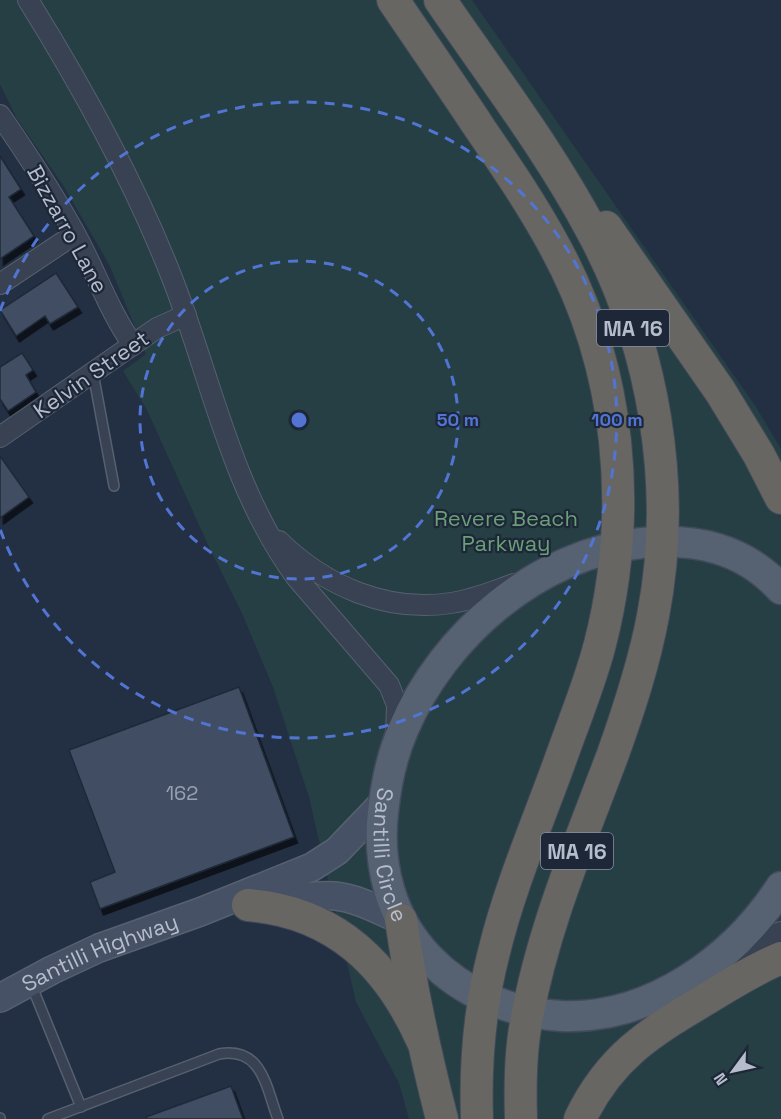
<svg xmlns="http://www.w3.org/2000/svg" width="781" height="1119" font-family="'Space Grotesk',sans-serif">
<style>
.green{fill:#253f44}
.building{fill:#404d63;stroke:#1f2939;stroke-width:1.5;filter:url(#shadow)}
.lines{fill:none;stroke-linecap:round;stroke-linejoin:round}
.service-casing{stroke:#56606f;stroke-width:12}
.minor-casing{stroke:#56606f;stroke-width:22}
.secondary-casing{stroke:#56606f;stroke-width:30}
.primary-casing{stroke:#424b5b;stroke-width:33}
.trunk-casing{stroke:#404a59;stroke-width:34}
.service{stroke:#384252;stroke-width:9}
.minor{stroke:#384252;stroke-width:20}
.secondary{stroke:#465165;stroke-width:27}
.primary{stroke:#566172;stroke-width:30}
.trunk{stroke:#686663;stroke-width:32}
.ring{fill:none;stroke:#5275d4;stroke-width:3;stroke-dasharray:10 8}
.labels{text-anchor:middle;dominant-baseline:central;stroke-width:4.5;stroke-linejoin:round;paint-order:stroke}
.number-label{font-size:20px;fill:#98a1b2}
.shield{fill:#1d2737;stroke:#87909f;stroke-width:1.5}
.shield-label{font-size:21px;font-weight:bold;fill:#b5bdcc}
.street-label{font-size:22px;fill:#b5bdcc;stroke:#1d2737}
.park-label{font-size:22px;fill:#6a9f78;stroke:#1d2737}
.centre{fill:#5275d4;stroke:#1d2737;stroke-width:3}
.ring-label{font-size:18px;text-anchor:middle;font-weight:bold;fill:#5275d4;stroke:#1d2737;stroke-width:4.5;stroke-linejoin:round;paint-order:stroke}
</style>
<defs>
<filter id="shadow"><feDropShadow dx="3.5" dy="6" stdDeviation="0" flood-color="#0009"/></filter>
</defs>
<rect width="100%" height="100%" fill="#233043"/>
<path class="green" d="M0 0H472L756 407 781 449V1119H409L399 1083 356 1002 309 797 273 687 241 611 209 547 147 410 123 371 146 354 110 266 63 185 17 119 0 84Z"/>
<g class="building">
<path d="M0 156 21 189 9 197 34 236 0 259Z"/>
<path d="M56 273 78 307 50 324 45 316 16 336 0 310Z"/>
<path d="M22 353 33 370 26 375 36 392 8 411 0 399V367Z"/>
<path d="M0 456 29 497 0 518Z"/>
<path d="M239 687 294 837 100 909 90 882 115 872 69 750Z"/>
<path d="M231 1086 243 1119H147L146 1117Z"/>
</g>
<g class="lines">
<defs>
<g id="service">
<path d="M93 373 114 486"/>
<path d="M31 984 81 1107"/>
<path d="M0 1118V1119"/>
<path d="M48 1119 219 1054C262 1046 266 1087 278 1119"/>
</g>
<g id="minor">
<path d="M28 0C84 90 136 184 174 283 212 382 232 490 296 577L389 685 397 705 396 735"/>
<path d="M0 115C29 157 57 199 80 243 98 278 111 314 133 345"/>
<path d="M0 284 75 234"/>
<path d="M0 437 157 328 186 315"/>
<path d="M279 541C325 586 387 613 451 603 473 600 494 591 514 584"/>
<path d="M731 956 781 932"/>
</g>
<g id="secondary">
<path d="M260 904C284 901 311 894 335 896 357 898 380 911 401 920"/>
<path id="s1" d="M0 998 52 970 99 948 200 912 312 867 337 851 384 802"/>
</g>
<g id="primary">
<path id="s2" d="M781 589C743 548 696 538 642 543 538 553 443 635 403 730 392 755 386 784 383 812 377 866 391 919 429 958 463 994 512 1013 561 1016 651 1020 734 959 781 887"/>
</g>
<g id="trunk">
<path d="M393 0C422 43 452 86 481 130 507 168 533 206 555 247 621 368 634 511 600 644 590 683 574 721 561 758 538 822 510 886 494 952 480 1006 475 1063 477 1119"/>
<path d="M440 0C492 76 549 150 592 231 654 346 678 487 653 616 644 664 629 709 613 754 580 842 542 930 526 1023 520 1054 520 1087 521 1119"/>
<path d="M606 227 720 391 759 455 781 498"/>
<path d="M248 905C335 912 388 964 422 1040"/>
<path d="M401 920C411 987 425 1053 442 1119"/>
<path d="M580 1119C610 1056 651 1032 708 998 732 983 755 969 781 958"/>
</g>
</defs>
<use href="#service" class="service-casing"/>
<use href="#minor" class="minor-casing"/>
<use href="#secondary" class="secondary-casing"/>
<use href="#primary" class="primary-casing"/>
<use href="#trunk" class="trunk-casing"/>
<use href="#service" class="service"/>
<use href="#minor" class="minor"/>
<use href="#secondary" class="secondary"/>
<use href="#primary" class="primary"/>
<use href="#trunk" class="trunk"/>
</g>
<g class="ring">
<circle cx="299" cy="420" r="159"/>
<path d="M0 311A318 318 0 1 1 0 529"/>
</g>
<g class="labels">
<g class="number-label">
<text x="182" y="793">162</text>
</g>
<g class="shield">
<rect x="597" y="310" width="72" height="36" rx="4.5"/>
<rect x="541" y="833" width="72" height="36" rx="4.5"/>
</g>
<g class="shield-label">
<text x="633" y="328">MA 16</text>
<text x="577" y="851">MA 16</text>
</g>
<g class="street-label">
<text transform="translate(68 229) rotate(61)">Bizzarro Lane</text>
<text transform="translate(91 374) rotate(-35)">Kelvin Street</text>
<text stroke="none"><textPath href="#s2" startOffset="598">Santilli Circle</textPath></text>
<text stroke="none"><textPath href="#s1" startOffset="110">Santilli Highway</textPath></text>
</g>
<g class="park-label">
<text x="506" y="518">Revere Beach<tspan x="506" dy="25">Parkway</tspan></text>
</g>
</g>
<circle cx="299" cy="420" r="9" class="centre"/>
<g class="ring-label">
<text x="458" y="426">50 m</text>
<text x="617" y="426">100 m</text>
</g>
<g transform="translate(733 1071) rotate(237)" stroke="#1d2737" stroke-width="4.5" paint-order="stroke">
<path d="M0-4.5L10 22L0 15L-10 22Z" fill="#b5bdcc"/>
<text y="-9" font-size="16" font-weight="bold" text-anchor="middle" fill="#b5bdcc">N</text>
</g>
</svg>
